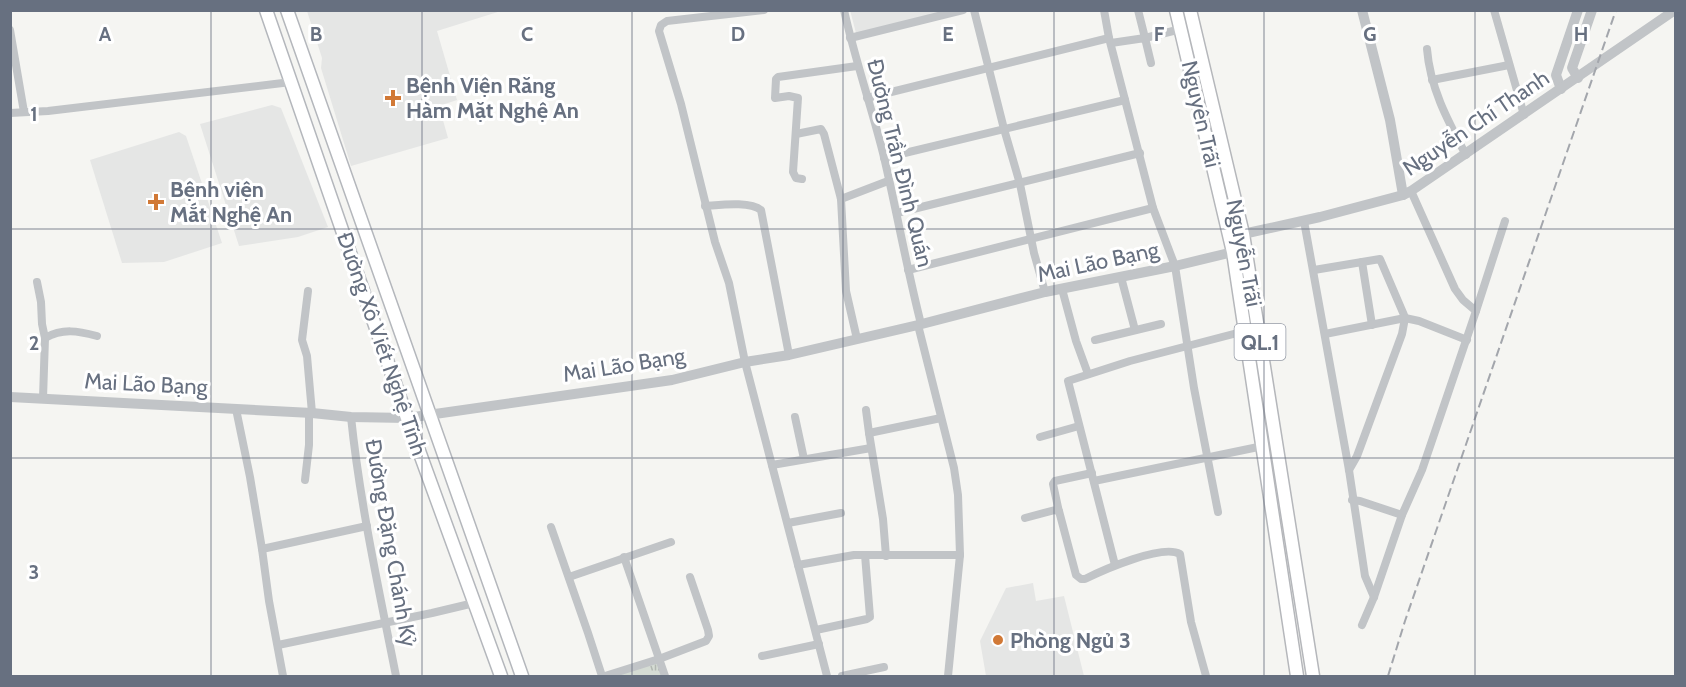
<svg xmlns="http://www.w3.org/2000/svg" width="1686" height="687" font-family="Cabin,sans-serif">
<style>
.built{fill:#e5e6e5}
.grass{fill:url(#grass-tufts)}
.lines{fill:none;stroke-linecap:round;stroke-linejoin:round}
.secondary-casing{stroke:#b4b7bc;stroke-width:15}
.primary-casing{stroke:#b5b7bb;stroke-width:15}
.minor{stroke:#c1c4c7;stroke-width:8}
.tertiary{stroke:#c1c4c7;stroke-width:10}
.secondary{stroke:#fff;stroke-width:12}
.primary{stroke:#fff;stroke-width:12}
.rail{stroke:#a3a6ac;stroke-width:2;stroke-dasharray:9 4.5;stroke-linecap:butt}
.grid{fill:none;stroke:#677080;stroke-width:1.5;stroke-opacity:0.55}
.poi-dot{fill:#d17936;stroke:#fff;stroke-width:2}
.labels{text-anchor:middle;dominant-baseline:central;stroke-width:6;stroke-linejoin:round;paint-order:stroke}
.shield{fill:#fff;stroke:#959ba6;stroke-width:1.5}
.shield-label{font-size:21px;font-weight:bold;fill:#677080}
.poi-label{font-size:22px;font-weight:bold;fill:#677080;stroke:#fff;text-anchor:start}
.street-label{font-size:22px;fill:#677080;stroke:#fff}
.grid-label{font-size:20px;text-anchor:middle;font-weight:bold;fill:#677080;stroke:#fff;stroke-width:6;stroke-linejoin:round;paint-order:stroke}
</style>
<defs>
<pattern id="grass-tufts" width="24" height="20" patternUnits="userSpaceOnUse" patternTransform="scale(1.5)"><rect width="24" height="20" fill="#d5dcd4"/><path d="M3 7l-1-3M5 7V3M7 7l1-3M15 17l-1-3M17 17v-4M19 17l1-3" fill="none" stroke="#b1b7b1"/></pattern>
</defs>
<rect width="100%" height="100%" fill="#f5f5f2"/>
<g class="built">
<path d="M850 10 959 11 857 37Z"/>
<path d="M307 11V10L501 11 437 31 457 100 439 106 448 138 351 166 321 68 322 58Z"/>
<path d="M272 105 281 108 328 227 298 237 239 246 200 124Z"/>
<path d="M179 132 186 136 222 243 164 262 122 263 90 160Z"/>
<path d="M1033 583 1036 601 1064 596 1084 676H986L980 641 1006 588Z"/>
</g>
<path class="grass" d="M659 659 665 676H605Z"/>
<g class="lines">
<defs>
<g id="secondary">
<path d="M266 10 407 418 501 676"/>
<path d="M287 10 522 676"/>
</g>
<g id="primary">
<path d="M1176 10 1233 252 1297 676"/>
<path d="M1190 10 1243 234 1313 676"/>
</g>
</defs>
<use href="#secondary" class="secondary-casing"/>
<use href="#primary" class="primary-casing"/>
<g class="minor">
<path d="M764 10 667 21 661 25 659 31 681 104 715 242 729 283 745 362 827 676"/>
<path d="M844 10C855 60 872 108 884 157 897 213 907 269 921 324"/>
<path d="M974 10 1004 129 1020 184 1034 253 1045 292"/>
<path d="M1104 10 1109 38 1153 208 1175 266 1194 388 1218 512"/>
<path d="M1138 10 1145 38 1181 29"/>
<path d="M1494 10 1524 115"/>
<path d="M10 30 24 112"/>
<path d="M850 38 963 10"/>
<path d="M1111 43 1145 38 1151 63"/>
<path d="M1427 49C1430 88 1448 121 1466 155"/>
<path d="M1432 80 1509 65"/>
<path d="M867 98 1109 38"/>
<path d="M10 113 48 111 291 82"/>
<path d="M796 134 821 129 824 134 841 199 846 291 857 339"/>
<path d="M884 158 1125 100"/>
<path d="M802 179 796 178 793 172 798 98 789 96 775 98 776 79 778 77 857 66"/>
<path d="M1411 191 1455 289 1463 300 1476 311 1505 221"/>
<path d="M841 199 888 181"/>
<path d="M705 206C720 205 750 201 761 210L789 355"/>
<path d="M897 213 1140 153"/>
<path d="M1304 221 1349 470 1365 576 1374 597"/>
<path d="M1362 262 1372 325"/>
<path d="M908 270 1153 208"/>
<path d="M1314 270 1380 259 1404 315 1405 318 1402 334 1357 456 1349 470"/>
<path d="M1121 277 1135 330"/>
<path d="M37 282 41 302 42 324 45 338 43 398"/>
<path d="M1062 289 1076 341 1088 374"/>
<path d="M308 291 302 340 307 356 312 413"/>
<path d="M918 325 954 468 958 495 960 555 948 676"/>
<path d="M1325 334 1405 318 1419 321 1467 340"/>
<path d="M45 338C63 328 78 331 97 336"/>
<path d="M1095 340 1161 324"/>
<path d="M236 409 250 477 262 549 269 601 283 676"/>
<path d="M866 410 869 433"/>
<path d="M351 417C360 504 379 590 396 676"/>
<path d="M795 417 804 459"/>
<path d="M1040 437 1079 426"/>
<path d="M772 465 871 448"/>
<path d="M305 480 309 445V413"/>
<path d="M1094 481 1263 446"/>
<path d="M1352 500 1360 501 1402 515"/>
<path d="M1059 512 1053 484 1055 481 1092 473"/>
<path d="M1025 518 1055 510 1059 511 1076 575 1081 579H1085C1103 570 1162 544 1180 554L1191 622 1206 676"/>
<path d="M788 523 841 513"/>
<path d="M551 527 588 633 602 676"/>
<path d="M262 549 367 526"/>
<path d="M886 556 883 519 869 433 941 418"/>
<path d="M624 557 665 676"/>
<path d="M798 565 854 555H960"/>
<path d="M1115 565 1068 381 1130 361 1245 331"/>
<path d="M569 577 671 542"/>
<path d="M1362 625 1374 597 1402 515 1422 470 1476 311"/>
<path d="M816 630 867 619 870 617 865 555"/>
<path d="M278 645 432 613 474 603"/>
<path d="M762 656 819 644"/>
<path d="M605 676 659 659 706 641 709 636 708 630 690 577"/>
<path d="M842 676 884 667"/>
</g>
<g class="tertiary">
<path d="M1362 10 1390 120 1403 195"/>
<path d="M1578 78 1572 68 1592 10"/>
<path d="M1561 89 1556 75 1578 10"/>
<path d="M1243 234 1320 217 1403 195 1411 191 1675 10"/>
<path d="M10 397 312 413 351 417 407 418 672 380 745 362 789 355 918 325 1045 292 1175 266 1233 252"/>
</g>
<use href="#secondary" class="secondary"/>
<use href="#primary" class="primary"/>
<path class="rail" d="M1388 676 1405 621 1616 10"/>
</g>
<path class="grid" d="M211 10V676M422 10V676M632 10V676M843 10V676M1054 10V676M1264 10V676M1475 10V676M10 229H1676M10 458H1676"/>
<g class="poi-dot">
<path d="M390 89h6v6h6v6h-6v6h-6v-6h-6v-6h6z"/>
<path d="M153 193h6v6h6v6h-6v6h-6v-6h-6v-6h6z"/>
<circle cx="998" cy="640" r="6"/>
</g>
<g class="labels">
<rect class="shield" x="1234.5" y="324" width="51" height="36" rx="4.5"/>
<g class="shield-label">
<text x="1260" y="342">QL.1</text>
</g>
<g class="poi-label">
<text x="406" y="85">Bệnh Viện Răng<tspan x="406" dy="25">Hàm Mặt Nghệ An</tspan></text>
<text x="170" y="189">Bệnh viện<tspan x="170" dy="25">Mắt Nghệ An</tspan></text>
<text x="1010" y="640">Phòng Ngủ 3</text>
</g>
<g class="street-label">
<text transform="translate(1201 114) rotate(77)">Nguyên Trãi</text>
<text transform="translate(1476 123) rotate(-34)">Nguyễn Chí Thanh</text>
<text transform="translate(900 163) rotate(76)">Đường Trần Đình Quán</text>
<text transform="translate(1244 253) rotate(79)">Nguyễn Trãi</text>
<text transform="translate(1098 262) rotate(-12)">Mai Lão Bạng</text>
<text transform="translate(382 344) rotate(71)">Đường Xô Viết Nghệ Tĩnh</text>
<text transform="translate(624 365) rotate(-9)">Mai Lão Bạng</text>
<text transform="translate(146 384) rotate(3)">Mai Lão Bạng</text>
<text transform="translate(391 543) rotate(80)">Đường Đặng Chánh Kỷ</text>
</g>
</g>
<g class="grid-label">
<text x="105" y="41">A</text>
<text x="316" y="41">B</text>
<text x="527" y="41">C</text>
<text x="738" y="41">D</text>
<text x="948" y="41">E</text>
<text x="1159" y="41">F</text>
<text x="1370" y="41">G</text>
<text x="1581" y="41">H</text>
<text x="34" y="121">1</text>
<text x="34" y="350">2</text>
<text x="34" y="579">3</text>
</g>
<rect width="1686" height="687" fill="none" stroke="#677080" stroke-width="24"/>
</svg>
